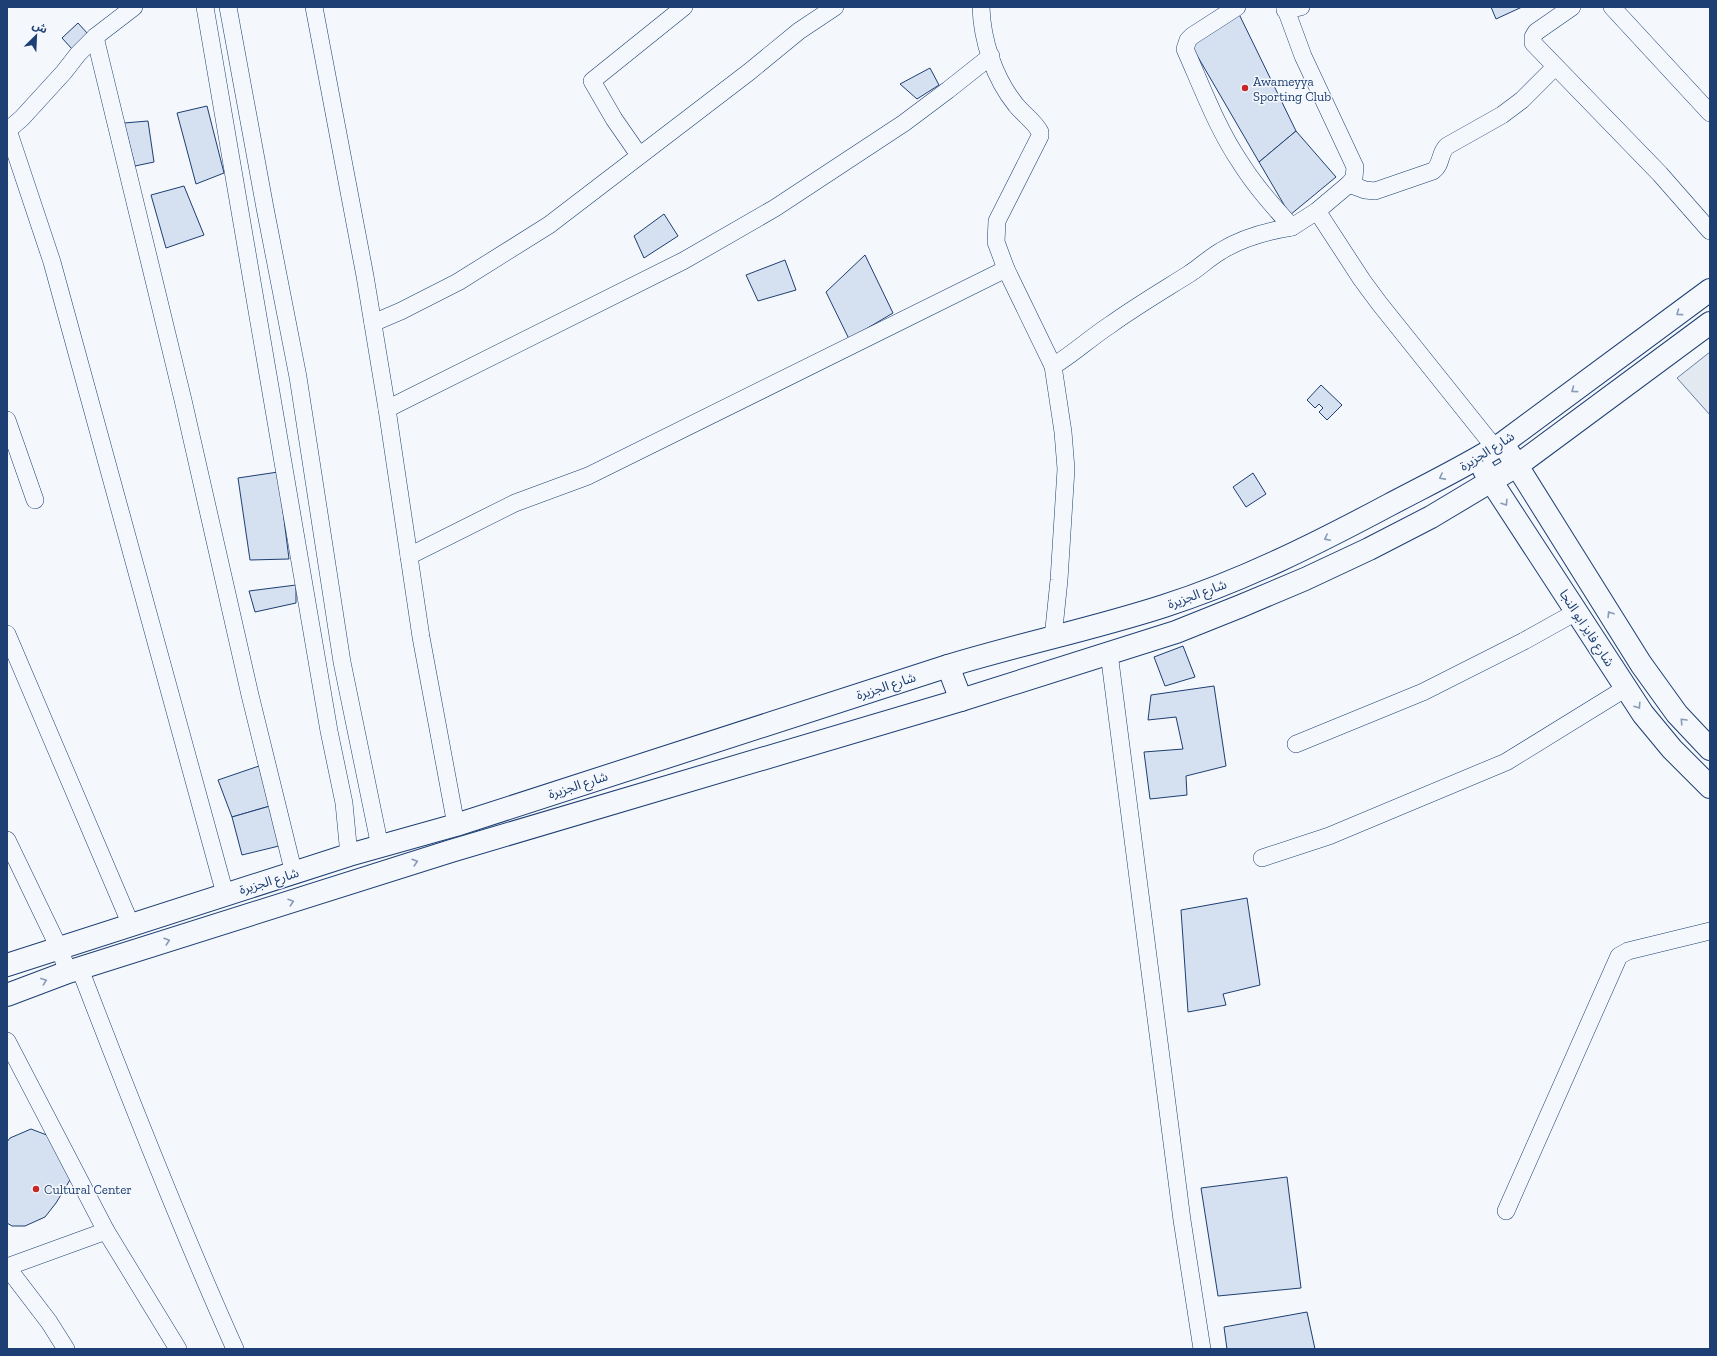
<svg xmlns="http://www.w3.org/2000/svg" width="1717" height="1356" font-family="'Zilla Slab','Noto Sans Arabic',serif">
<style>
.green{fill:#e3e9f0;stroke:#687fa3}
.building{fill:#d5e0f0;stroke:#1d3f73}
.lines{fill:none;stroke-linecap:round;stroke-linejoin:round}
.minor-casing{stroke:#1d3f73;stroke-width:18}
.major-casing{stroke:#1d3f73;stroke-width:24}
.minor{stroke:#f4f7fb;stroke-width:17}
.major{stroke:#f4f7fb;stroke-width:22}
.oneway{stroke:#889bb7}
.poi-dot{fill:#c62828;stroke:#f4f7fb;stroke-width:1.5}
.labels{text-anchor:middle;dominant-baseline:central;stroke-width:3;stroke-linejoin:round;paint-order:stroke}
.poi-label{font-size:13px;fill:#1d3f73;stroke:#f4f7fb;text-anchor:start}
.street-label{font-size:13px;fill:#1d3f73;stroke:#f4f7fb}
</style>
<rect width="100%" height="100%" fill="#f4f7fb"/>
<path class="green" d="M1710 352V415L1677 378Z"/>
<g class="building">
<path d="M1491 7H1522L1496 19Z"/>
<path d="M1237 10 1296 131 1259 162 1191 45Z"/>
<path d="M78 23 88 34 72 49 62 38Z"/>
<path d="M930 68 939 85 917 99 900 84Z"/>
<path d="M207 106 224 173 196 184 177 113Z"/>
<path d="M148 121 154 162 135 166 124 123Z"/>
<path d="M1296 131 1336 177 1290 215 1259 162Z"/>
<path d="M184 186 204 235 166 248 151 195Z"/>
<path d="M664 214 678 236 644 258 634 236Z"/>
<path d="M865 255 893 313 849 339 826 292Z"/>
<path d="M785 260 796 290 758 301 746 275Z"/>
<path d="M1321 385 1342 405 1327 420 1319 412 1323 408 1319 404 1315 408 1307 400Z"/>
<path d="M278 472 289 559 250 560 238 478Z"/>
<path d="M1253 473 1266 494 1246 507 1233 487Z"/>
<path d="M296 585V603L255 612 249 591Z"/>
<path d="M1183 646 1195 677 1165 686 1154 657Z"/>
<path d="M1214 686 1226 766 1186 776 1187 795 1150 799 1144 752 1183 749 1176 717 1148 720 1151 695Z"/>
<path d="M259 766 270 806 232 817 218 780Z"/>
<path d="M270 806 283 845 242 855 232 817Z"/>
<path d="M1247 898 1260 985 1223 994 1226 1005 1188 1012 1181 910Z"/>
<path d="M31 1129 52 1137 73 1175 56 1203 45 1217 25 1226H12L7 1223V1142L10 1138Z"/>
<path d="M1287 1177 1301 1288 1218 1296 1201 1188Z"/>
<path d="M1307 1312 1315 1349H1227L1224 1327Z"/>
</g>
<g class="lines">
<defs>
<g id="minor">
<path d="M205 7 329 731 344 803 349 855"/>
<path d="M228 7 265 208 298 377 342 662 380 847"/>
<path d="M314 7 365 276 387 409 421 637 456 825"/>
<path d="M981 7C982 40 994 78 1016 105 1023 114 1035 122 1040 132V136L997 221 996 242 1006 269 1053 366"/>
<path d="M1237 7 1192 36 1188 40 1185 49C1202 87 1217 128 1240 162 1255 186 1273 206 1292 227L1317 211 1349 184 1354 178 1355 167 1303 56 1285 7"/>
<path d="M1572 7 1536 32 1533 37V43L1660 174 1710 231"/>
<path d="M1612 7 1710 113"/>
<path d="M1285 10 1301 7"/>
<path d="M95 37 183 400 250 695 294 874"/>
<path d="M8 130 52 262 225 894"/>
<path d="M7 131 22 118 64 72 78 54 95 37 134 7"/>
<path d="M639 155 614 119 592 81 684 7"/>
<path d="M1349 184 1365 190 1375 191 1433 171C1442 165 1439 153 1447 146L1502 115 1522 100 1555 67"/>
<path d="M1317 211 1362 280 1379 303 1495 448"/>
<path d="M373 323 401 311 458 282 549 225 749 72 799 31 835 7"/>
<path d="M387 409 683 261 775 208 904 123 948 90 991 56"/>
<path d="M7 420 35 500"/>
<path d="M409 556 515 503 588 476 1006 269"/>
<path d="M7 634 131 925"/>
<path d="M1053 638 1059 580 1066 469 1063 432 1053 366C1073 354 1090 338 1110 325 1135 307 1162 291 1189 274 1200 267 1209 258 1221 251 1243 237 1267 231 1292 227"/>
<path d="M1109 653 1182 1220 1202 1349"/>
<path d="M1296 744 1423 692 1524 641 1576 612"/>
<path d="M7 840 59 948 68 972"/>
<path d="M1262 858 1329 836 1506 762 1626 688"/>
<path d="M80 969C129 1097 179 1224 235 1349"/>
<path d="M7 1041 106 1231 178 1349"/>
<path d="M1506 1211 1619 956 1628 951 1710 931"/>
<path d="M66 1349 49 1322 7 1267 106 1231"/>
</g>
<g id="major">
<path d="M1509 453 1641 664 1677 714 1710 749"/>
<path d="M1484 470 1643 714 1672 749 1710 787"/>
<path d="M948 666 961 700"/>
<path d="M7 965 349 855 456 825 948 666C1020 644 1093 629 1164 606 1242 581 1316 544 1389 505 1427 485 1466 466 1503 443L1710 290"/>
<path d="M7 995 68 972 451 851 961 700 1176 632 1241 606 1305 579 1369 549 1431 517 1518 465 1710 323"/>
</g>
</defs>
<use href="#minor" class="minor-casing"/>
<use href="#major" class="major-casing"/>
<use href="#minor" class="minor"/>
<use href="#major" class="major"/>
</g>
<defs><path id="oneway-chevron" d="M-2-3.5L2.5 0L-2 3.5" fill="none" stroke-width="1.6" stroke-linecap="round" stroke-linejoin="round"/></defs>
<g class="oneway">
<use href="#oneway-chevron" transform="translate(1679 313) rotate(144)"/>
<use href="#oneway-chevron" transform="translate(1574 390) rotate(144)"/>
<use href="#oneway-chevron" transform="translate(1442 477) rotate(152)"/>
<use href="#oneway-chevron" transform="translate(1505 503) rotate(57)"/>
<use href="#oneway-chevron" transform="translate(1327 538) rotate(153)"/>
<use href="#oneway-chevron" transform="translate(1610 614) rotate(-122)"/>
<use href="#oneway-chevron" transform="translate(1638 706) rotate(56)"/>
<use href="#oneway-chevron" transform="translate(1683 721) rotate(-133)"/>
<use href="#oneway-chevron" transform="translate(415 862) rotate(-17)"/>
<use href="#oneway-chevron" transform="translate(291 902) rotate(-18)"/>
<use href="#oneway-chevron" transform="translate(167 941) rotate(-18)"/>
<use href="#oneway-chevron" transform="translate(44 981) rotate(-20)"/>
</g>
<g class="poi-dot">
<circle cx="1245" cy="88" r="4"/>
<circle cx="36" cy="1189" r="4"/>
</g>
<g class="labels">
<g class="poi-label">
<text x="1253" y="81">Awameyya<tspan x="1253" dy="15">Sporting Club</tspan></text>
<text x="44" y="1189">Cultural Center</text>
</g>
<g class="street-label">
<text transform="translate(1487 451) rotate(-32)">شارع الجزيرة</text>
<text transform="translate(1197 594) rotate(-20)">شارع الجزيرة</text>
<text transform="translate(1587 628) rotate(57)">شارع فايز ابو النجا</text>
<text transform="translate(886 686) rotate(-18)">شارع الجزيرة</text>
<text transform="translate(578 785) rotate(-18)">شارع الجزيرة</text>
<text transform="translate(269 881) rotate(-17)">شارع الجزيرة</text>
</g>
</g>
<rect width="1717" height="1356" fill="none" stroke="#1d3f73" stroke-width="16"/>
<g transform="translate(36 36) rotate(24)" stroke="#f4f7fb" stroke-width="3" paint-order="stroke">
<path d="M0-3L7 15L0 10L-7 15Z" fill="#1d3f73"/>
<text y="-6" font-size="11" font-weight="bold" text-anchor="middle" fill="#1d3f73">ش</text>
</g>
</svg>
